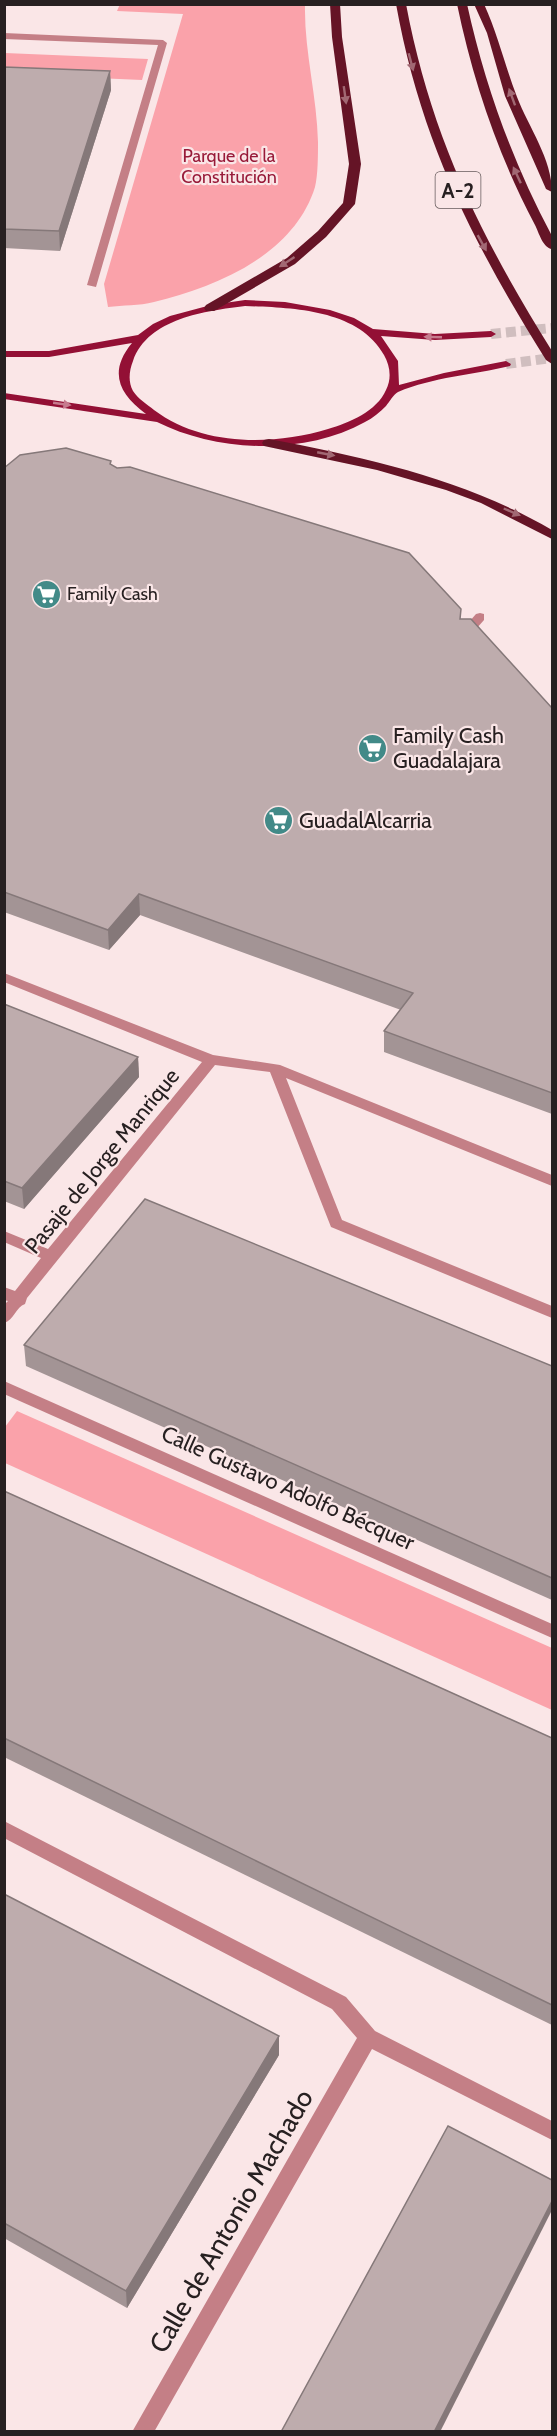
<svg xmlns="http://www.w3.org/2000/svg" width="557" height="2436" font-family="Cabin,sans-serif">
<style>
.green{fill:#faa2aa}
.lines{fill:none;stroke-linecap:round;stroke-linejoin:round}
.major-tunnel{stroke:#d0bebf;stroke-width:10;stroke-dasharray:10 5;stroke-linecap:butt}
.minor{fill:#c47f86;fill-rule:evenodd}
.major{fill:#931035;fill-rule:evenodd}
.highway{fill:#651426;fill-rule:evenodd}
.wall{fill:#a39495}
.shaded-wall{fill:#857879}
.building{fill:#beacad;stroke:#857879;stroke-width:1.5}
.oneway{fill:#a16873}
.oneway2{fill:#c67b8e}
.labels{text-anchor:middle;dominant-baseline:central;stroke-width:4.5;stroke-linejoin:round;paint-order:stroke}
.far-park-label{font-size:18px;fill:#981a39;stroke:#fae6e7}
.far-poi-label{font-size:18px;fill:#272021;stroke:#fae6e7;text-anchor:start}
.shield{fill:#fae6e7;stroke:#665b5c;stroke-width:1.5}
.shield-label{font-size:21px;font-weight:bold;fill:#272021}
.poi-label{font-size:22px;fill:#272021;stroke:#fae6e7;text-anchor:start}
.street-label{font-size:22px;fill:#272021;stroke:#fae6e7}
.near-street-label{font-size:27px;fill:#272021;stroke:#fae6e7}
</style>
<rect width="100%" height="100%" fill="#fae6e7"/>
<g class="green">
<path d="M120 4 305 5C304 50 317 96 318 142 318 155 318 175 315 187 294 255 216 287 154 302 139 306 123 305 108 307L104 284 183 14 117 11Z"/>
<path d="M5 53 148 59 142 80 5 74Z"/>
<path d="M17 1411 552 1648V1710L5 1463V1427Z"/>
</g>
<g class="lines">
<g class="major-tunnel">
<path d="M491 334 552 328"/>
<path d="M506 364 552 358"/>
</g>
<g class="minor">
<path d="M4 33 163 40 167 43 96 287 87 285 158 45 4 39Z"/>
<path d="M480 613 484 614V620L469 637H461V631L476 614Z"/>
<path d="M4 973 213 1055 280 1065 552 1175V1186L286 1078 342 1220 552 1306V1318L331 1227 270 1072 215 1065 27 1298 25 1304C16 1307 14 1320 4 1323V1305L8 1301 4 1300V1287L15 1291 41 1258 4 1242V1231L48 1249 202 1062 4 982Z"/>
<path d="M4 1381 552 1624V1638L4 1394Z"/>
<path d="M4 1821 346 1997 375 2031 552 2121V2140L372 2049 154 2432H132L357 2038 332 2009 4 1838Z"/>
</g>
<path class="major" d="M245 300 285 302 330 310 354 318 373 329 435 334 491 331 496 334 491 337 435 340 381 336 398 361 399 385 444 373 506 361 511 364 510 366C473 375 433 377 398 392 393 395 390 401 386 406 380 412 373 418 365 422 304 456 217 452 157 422L4 399V393L146 414C119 394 108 372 132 343L49 357H4V351H49L138 335 153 324 170 316 211 305ZM245 306C292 308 358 309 384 355 390 366 392 378 386 390 377 411 349 423 328 429 272 446 202 446 154 410 147 404 138 399 133 391 128 382 129 371 133 361 148 318 206 311 245 306Z"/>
<g class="highway">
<path d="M330 4H340L342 37 361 164 355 204 326 237 295 264 214 311H206L204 308 206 305 287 258 318 231 343 203 349 164 332 37Z"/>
<path d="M396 4H406C431 137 481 237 552 351V364L546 360C473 243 421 142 396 4Z"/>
<path d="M457 4H467C485 86 513 163 552 236V249C543 248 539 233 535 225 498 155 473 81 457 4Z"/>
<path d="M474 4H484C498 35 505 66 517 97 529 128 552 159 552 192L546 189 505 96 487 33Z"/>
<path d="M269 439C368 458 464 479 552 530V539L481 503 446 490 377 470 264 446 262 443 264 440Z"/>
</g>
</g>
<g class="wall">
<path d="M4 67 110 71 111 90 60 251 4 248Z"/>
<path d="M111 465 117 468 460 619 552 708V1114L384 1052V1031L401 1010 140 915 109 950 4 912V468Z"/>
<path d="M4 1004 138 1057 139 1077 24 1209 4 1201Z"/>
<path d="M24 1345 552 1366V1600L26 1366Z"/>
<path d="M4 1491 552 1738V2025L4 1757Z"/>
<path d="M4 1894 279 2055 127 2308 4 2238Z"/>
</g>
<g class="shaded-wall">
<path d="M110 71 111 90 60 251 59 231Z"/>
<path d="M139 894 140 915 109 950 108 930Z"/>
<path d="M138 1057 139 1077 24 1209 22 1188Z"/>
<path d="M279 2036V2055L127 2308 126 2291Z"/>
<path d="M552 2201V2210L440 2432H434Z"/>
</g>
<g class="building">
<path d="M4 67 110 71 59 231 4 229Z"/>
<path d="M66 448 111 461 110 464 117 468 130 467 409 553 461 609 460 619H471L552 708V1093L384 1031 413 993 139 894 108 930 4 892V468L20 455Z"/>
<path d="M4 1004 138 1057 22 1188 4 1181Z"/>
<path d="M145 1199 552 1366V1578L24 1345Z"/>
<path d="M4 1491 552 1738V2005L4 1738Z"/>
<path d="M4 1894 279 2036 126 2291 4 2223Z"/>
<path d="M448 2126 552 2180V2201L434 2432H281Z"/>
</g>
<defs><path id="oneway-solid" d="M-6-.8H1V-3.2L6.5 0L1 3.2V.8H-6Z" transform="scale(1.5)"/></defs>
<g class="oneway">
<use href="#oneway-solid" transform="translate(411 62) rotate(75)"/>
<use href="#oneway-solid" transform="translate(345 95) rotate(82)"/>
<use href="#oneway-solid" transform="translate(512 97) rotate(-110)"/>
<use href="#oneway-solid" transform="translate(517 175) rotate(-115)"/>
<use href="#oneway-solid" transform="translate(482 243) rotate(61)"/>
<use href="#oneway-solid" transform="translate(287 262) rotate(147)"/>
<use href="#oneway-solid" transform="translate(326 454) rotate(11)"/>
<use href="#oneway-solid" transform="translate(512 512) rotate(23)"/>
</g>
<g class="oneway2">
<use href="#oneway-solid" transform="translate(433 337) rotate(-178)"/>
<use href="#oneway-solid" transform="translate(62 404) rotate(8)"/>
</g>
<defs>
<symbol id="supermarket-disc" viewBox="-11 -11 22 22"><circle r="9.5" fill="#428a88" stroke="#fae6e7"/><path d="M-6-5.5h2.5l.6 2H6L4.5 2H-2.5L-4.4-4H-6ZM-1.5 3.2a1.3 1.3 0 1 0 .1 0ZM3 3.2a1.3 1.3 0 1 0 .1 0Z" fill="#fff"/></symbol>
</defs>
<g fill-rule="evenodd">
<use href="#supermarket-disc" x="30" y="578" width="33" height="33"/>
<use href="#supermarket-disc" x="356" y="732" width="33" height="33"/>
<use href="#supermarket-disc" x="262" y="804" width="33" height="33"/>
</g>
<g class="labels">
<g class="far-park-label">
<text x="229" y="156">Parque de la<tspan x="229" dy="21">Constitución</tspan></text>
</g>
<g class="far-poi-label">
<text x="67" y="594">Family Cash</text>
</g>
<rect class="shield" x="435.5" y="172" width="45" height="36" rx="4.5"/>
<g class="shield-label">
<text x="458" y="190">A-2</text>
</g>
<g class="poi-label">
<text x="393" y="735">Family Cash<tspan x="393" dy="25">Guadalajara</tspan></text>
<text x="299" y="820">GuadalAlcarria</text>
</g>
<g class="street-label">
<text transform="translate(102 1161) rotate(-51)">Pasaje de Jorge Manrique</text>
<text transform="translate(288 1488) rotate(24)">Calle Gustavo Adolfo Bécquer</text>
</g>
<g class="near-street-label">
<text transform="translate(231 2221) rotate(-60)">Calle de Antonio Machado</text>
</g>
</g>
<rect width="557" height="2436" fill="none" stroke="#272021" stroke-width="12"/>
</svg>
